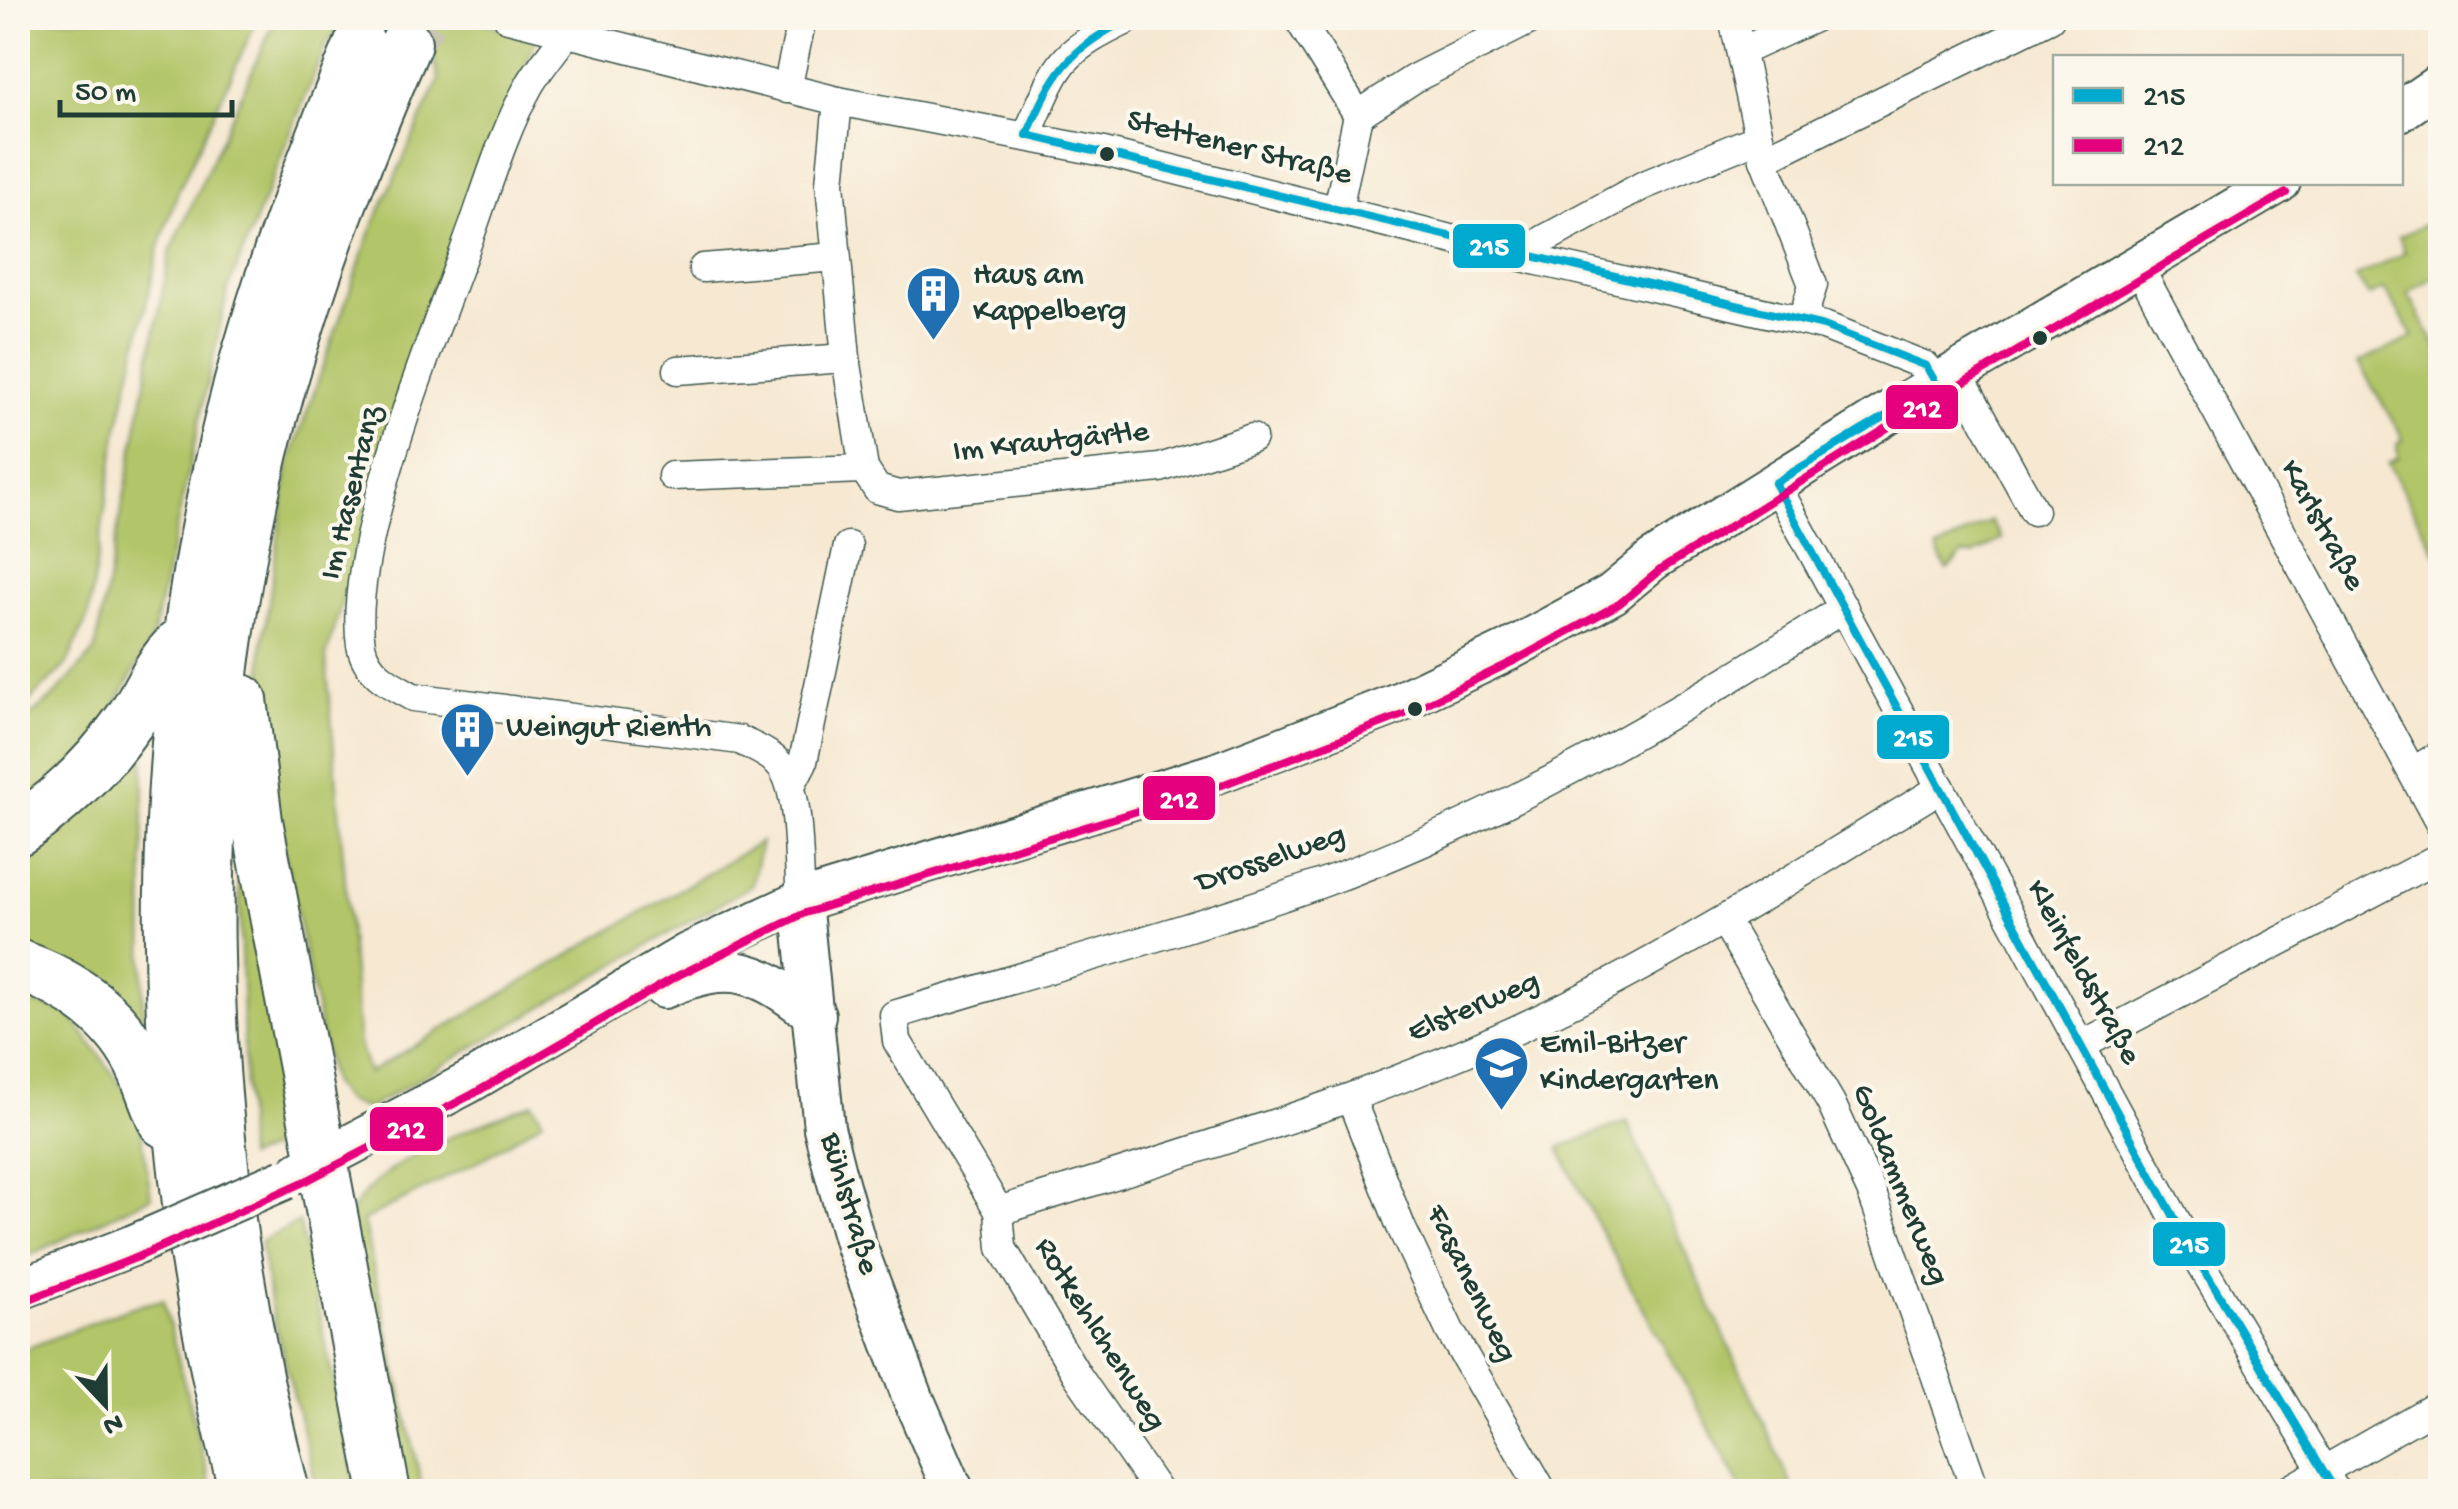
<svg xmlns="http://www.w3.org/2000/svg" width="2458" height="1509" font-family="'Gochi Hand',sans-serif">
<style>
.green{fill:#b2c568;stroke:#68814e;stroke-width:2.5}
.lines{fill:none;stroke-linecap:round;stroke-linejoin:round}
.highway-tunnel{stroke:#cbc6b2;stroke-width:50;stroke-dasharray:50 25;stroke-linecap:butt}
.street-casing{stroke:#3f574c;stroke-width:31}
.secondary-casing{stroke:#3f574c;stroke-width:44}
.highway-casing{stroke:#3f574c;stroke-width:54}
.street{stroke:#fff;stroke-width:28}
.secondary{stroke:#fff;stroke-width:40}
.highway{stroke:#fff;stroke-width:50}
.secondary-bridge-casing{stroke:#3f574c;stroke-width:44;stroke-linecap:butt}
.secondary-bridge{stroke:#fff;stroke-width:40}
.bus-1-casing{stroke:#fbf7ec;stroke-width:15}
.bus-2-casing{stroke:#fbf7ec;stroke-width:15}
.bus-1{stroke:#00a9ce;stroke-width:8}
.bus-2{stroke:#e5007d;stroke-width:8}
.bus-dot{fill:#1f3d34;stroke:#fbf7ec;stroke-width:4}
.labels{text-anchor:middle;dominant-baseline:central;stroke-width:8;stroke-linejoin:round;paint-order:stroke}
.street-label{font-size:32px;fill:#1f3d34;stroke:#fbf7ec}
.poi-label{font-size:32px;fill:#1f3d34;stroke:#fbf7ec;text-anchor:start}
.line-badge{stroke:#fbf7ec;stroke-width:4}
.badge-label{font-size:28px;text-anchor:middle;font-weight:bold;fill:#fff}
</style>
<rect width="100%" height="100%" fill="#fbf7ec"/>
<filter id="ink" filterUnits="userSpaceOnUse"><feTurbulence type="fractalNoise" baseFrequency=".01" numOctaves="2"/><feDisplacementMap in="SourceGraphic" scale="20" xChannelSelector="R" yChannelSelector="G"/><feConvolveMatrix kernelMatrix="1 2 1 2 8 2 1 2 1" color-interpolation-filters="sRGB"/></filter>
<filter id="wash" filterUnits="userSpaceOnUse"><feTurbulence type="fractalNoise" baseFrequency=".0048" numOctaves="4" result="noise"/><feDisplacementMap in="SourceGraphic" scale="40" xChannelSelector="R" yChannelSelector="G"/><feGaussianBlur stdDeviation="2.25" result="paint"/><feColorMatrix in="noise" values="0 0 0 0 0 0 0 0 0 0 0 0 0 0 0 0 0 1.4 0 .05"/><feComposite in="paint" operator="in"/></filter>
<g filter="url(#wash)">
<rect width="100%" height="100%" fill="#f6e8d1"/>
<g class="green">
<path d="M18 18H258L177 194 159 247 117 433 88 616 67 664 18 712Z"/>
<path d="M276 18H354L327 42 228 289 152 639 91 748 18 815V725L50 700 95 651 170 253Z"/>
<path d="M379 18H470L537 38 431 292 326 657 359 1043 368 1073 761 842 752 885 367 1109 345 1101 331 1082 266 762 262 649 289 463 372 228 439 80 430 42Z"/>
<path d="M2440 217V273L2408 293 2440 354V560L2388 463 2398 458 2397 444 2403 441 2400 432 2358 363 2414 337 2384 289 2369 296 2356 277 2405 253 2399 237Z"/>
<path d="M1991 521 2002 539 1973 555H1962L1947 570 1937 549Z"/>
<path d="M144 733 143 1036 18 950V849Z"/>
<path d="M237 809 302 1137 247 1158Z"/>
<path d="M18 999 69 1013 138 1108 151 1197 18 1261Z"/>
<path d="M533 1103 543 1120 488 1156 363 1221 423 1491H404L350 1215C378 1157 476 1127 533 1103Z"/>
<path d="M1627 1121C1680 1246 1741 1367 1794 1491H1743C1683 1376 1615 1265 1559 1148Z"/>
<path d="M299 1222 358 1491H318L271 1307 260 1242Z"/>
<path d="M163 1300 212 1491H18V1352L128 1308Z"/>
</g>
</g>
<g filter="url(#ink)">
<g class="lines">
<path class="highway-tunnel" d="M406 43 423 18"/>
<defs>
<g id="street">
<path d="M508 18 838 101 1104 152 1534 260 1824 326 1926 366 1937 385"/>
<path d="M1298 18 1358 115"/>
<path d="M1733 18 1764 159 1813 285 1802 321"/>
<path d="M566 34C554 51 540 67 530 84 503 132 487 189 468 241 433 336 346 550 361 645 366 673 391 685 413 697L740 740C753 747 772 754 781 766 801 792 798 867 801 901"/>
<path d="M1742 51 1814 18"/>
<path d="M787 89 802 18"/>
<path d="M838 101 830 183 846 358 864 469 877 489 898 495 1160 468 1252 438"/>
<path d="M1027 135C1059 63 1057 53 1131 18"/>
<path d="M1764 159 2050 18"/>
<path d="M1338 209 1358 115 1415 78 1534 18"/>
<path d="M1534 260 1543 240 1642 186 1758 138"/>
<path d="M2137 264 2440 824"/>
<path d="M703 268 836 257"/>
<path d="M678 370 846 358"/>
<path d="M1958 373 2034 511"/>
<path d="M672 476 864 469"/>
<path d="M1775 483 2186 1239 2336 1492"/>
<path d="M2415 770 2440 755"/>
<path d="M791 785 803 762 848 546"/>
<path d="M1724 920 1831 1103 1872 1193 1976 1492"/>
<path d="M2082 1045 2440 857"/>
<path d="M1351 1099 1401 1227 1450 1331 1543 1492"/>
<path d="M999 1211C1191 1150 1387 1096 1568 1005 1696 941 1818 862 1941 788"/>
<path d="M1158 1492 1077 1375 1002 1248 999 1211 897 1041 894 1015C1037 971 1181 933 1322 883 1499 819 1685 709 1844 608"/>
<path d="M2286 1492 2440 1404"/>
</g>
<g id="secondary">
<path d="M2400 111 2440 84"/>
<path d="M801 901 824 1128 835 1172 856 1246 913 1398 954 1492"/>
<path d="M664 988C733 958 758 971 815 1015"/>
<path d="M299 1172 468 1083 687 954 801 901 1217 773 1398 703 1509 650 1612 594 1653 560 1889 412 2280 182"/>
<path d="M18 1290 134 1245"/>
</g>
<g id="highway">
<path d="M242 700 257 821 385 1492"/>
<path d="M18 830C62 801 99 764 129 721 151 690 156 663 187 638"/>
<path d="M18 965C72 983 121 1018 144 1072 151 1089 156 1105 164 1122"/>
<path d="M245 1492C142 1104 142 690 262 305 290 216 324 130 360 44"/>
<path d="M284 1492C190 1127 178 748 281 384 314 267 358 155 406 43"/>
</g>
</defs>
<use href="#street" class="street-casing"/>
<use href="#secondary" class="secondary-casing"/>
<use href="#highway" class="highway-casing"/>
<use href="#street" class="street"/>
<use href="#secondary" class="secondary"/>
<use href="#highway" class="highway"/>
<defs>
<path id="secondary-bridge" d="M134 1245 285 1179"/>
</defs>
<use href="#secondary-bridge" class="secondary-bridge-casing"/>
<use href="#secondary-bridge" class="secondary-bridge"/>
<defs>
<g id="bus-1">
<path d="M1027 135 1824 326 1926 366 1937 385"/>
<path d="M1027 135C1054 72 1068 49 1131 18"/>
<path d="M1775 483 2186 1239 2336 1492"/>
<path d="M1775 483 1937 385"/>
</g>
<path id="bus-2" d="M22 1302 138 1257 308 1180 473 1094 679 975 805 913 1222 785 1403 715 1514 661 1619 604 1660 570 1895 423 2286 193"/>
</defs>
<use href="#bus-1" class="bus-1-casing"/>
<use href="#bus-2" class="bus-2-casing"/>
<use href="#bus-1" class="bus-1"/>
<use href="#bus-2" class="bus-2"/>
</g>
</g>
<defs>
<symbol id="building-pin" viewBox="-11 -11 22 30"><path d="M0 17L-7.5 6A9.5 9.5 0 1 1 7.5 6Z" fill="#1f6fb2" stroke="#fbf7ec"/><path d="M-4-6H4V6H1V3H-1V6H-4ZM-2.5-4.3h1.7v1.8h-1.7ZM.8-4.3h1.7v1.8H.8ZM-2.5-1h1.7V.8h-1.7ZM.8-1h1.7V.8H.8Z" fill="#fff"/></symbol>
<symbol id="school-pin" viewBox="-11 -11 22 30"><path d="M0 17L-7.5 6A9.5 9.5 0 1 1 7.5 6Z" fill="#1f6fb2" stroke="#fbf7ec"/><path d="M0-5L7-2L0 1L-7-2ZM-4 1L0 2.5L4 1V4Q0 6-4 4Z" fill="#fff"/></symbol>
</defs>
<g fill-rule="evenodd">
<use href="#building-pin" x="902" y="262" width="63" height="86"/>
<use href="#building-pin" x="436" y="698" width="63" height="86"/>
<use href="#school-pin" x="1470" y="1032" width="63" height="86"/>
</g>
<g class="bus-dot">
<circle cx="1107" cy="154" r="9"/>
<circle cx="2040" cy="338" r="9"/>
<circle cx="1415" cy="709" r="9"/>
</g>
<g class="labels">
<g class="street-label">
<text transform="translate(1239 149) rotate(14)">Stettener Straße</text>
<text transform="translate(1051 443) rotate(-6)">Im Krautgärtle</text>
<text transform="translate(353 493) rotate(-76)">Im Hasentanz</text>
<text transform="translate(2321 526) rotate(61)">Karlstraße</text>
<text transform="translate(1271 860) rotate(-19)">Drosselweg</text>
<text transform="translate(2082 973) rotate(61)">Kleinfeldstraße</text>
<text transform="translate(1474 1008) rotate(-23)">Elsterweg</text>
<text transform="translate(1899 1185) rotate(68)">Goldammerweg</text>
<text transform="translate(848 1204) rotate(74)">Bühlstraße</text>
<text transform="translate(1470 1284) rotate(64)">Fasanenweg</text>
<text transform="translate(1099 1335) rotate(58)">Rotkehlchenweg</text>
</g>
<g class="poi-label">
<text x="973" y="276">Haus am<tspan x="973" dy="37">Kappelberg</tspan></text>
<text x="506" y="729">Weingut Rienth</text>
<text x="1540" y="1045">Emil-Bitzer<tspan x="1540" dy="37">Kindergarten</tspan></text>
</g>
</g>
<g class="line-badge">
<rect x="1451" y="222" width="76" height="48" rx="10" fill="#00a9ce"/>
<rect x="1884" y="383" width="76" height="48" rx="10" fill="#e5007d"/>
<rect x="1875" y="713" width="76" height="48" rx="10" fill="#00a9ce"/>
<rect x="1141" y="774" width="76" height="48" rx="10" fill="#e5007d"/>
<rect x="368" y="1105" width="77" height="48" rx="10" fill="#e5007d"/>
<rect x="2151" y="1220" width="76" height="48" rx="10" fill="#00a9ce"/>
</g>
<g class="badge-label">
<text x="1489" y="255">215</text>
<text x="1922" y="417">212</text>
<text x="1913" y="746">215</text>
<text x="1179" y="808">212</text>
<text x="406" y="1138">212</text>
<text x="2189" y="1253">215</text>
</g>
<rect width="2458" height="1509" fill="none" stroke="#fbf7ec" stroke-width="60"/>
<rect x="2053" y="55" width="350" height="130" fill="#fbf7ec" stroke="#a3ada2" stroke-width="2.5"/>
<rect x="2073" y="88" width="50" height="15" fill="#00a9ce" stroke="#a3ada2" stroke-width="2.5"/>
<text x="2143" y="105" font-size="30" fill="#1f3d34">215</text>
<rect x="2073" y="138" width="50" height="15" fill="#e5007d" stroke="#a3ada2" stroke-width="2.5"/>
<text x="2143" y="155" font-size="30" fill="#1f3d34">212</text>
<g transform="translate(105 1404) rotate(158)" stroke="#fbf7ec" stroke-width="8" paint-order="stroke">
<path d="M0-8L18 38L0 25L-18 38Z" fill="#1f3d34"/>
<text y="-15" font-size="28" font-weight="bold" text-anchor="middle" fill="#1f3d34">N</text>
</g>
<path d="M60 100v15h172v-15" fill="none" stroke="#1f3d34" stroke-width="5"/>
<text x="75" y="100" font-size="30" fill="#1f3d34" stroke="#fbf7ec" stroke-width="8" paint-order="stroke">50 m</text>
</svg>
